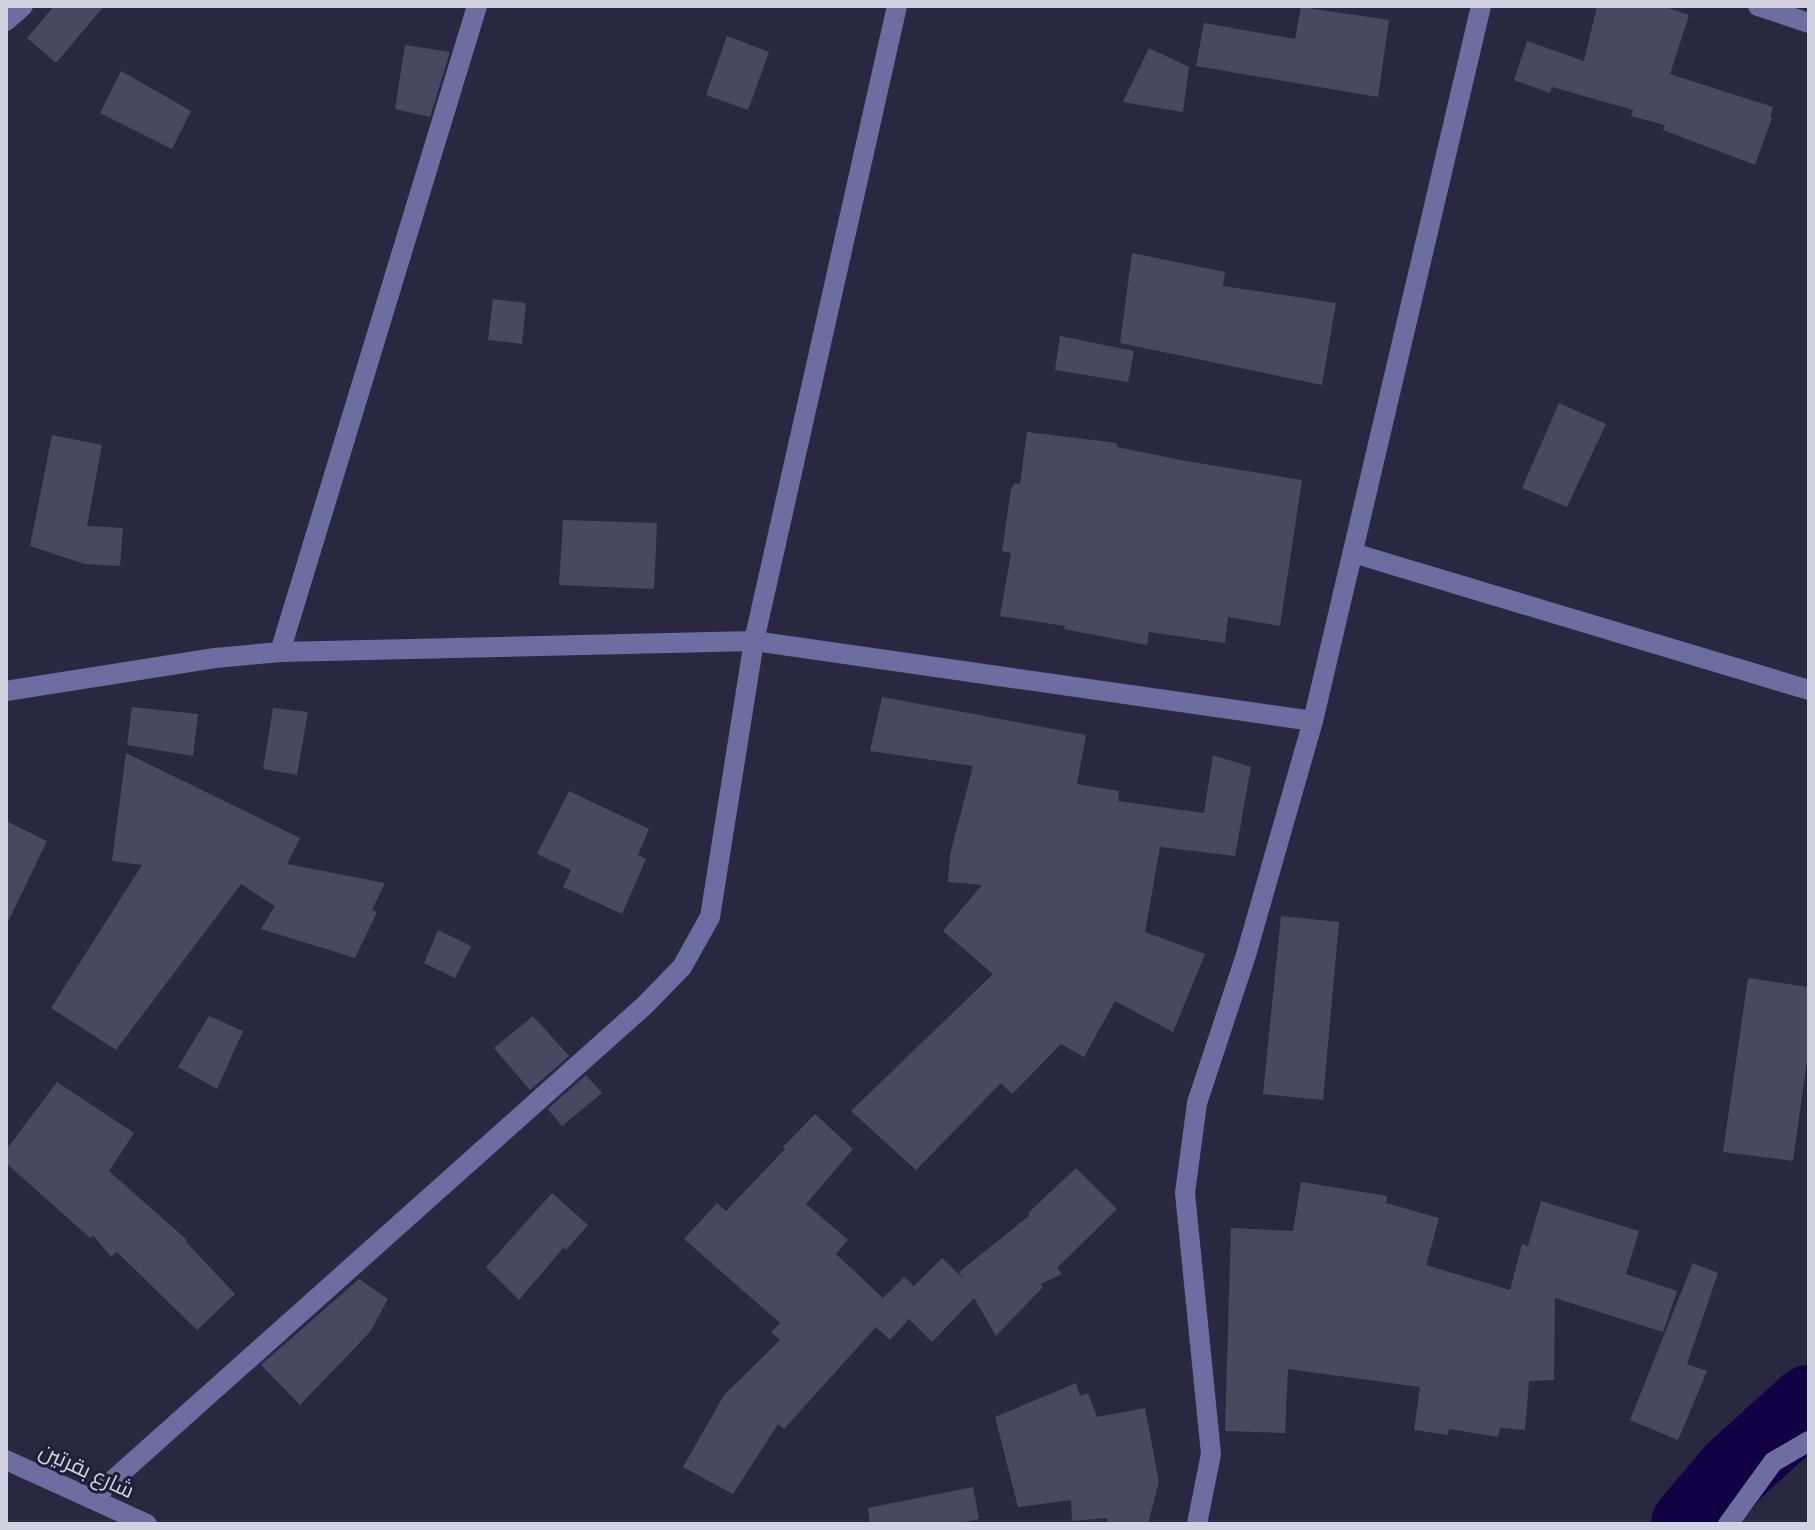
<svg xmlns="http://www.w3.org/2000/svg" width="1815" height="1530" font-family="'Titillium Web',Cairo,sans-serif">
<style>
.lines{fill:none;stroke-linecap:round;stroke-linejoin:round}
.river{stroke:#130146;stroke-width:76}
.building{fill:#474963}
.minor{stroke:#6c6ea1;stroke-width:20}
.labels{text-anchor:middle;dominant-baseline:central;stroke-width:6;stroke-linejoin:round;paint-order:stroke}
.street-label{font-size:22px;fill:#d1d3e3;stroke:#1f1f37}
</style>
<rect width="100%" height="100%" fill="#282941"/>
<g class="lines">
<path class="river" d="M1689 1524 1735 1470 1809 1403"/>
</g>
<g class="building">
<path d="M54 6H104L56 63 27 38Z"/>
<path d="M1597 6H1662L1689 15 1670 74 1773 107 1770 117 1772 118 1755 165 1663 130 1665 125 1631 116 1633 110 1552 87 1550 93 1514 80 1527 41 1584 61Z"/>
<path d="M1301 7 1389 20 1378 97 1196 66 1204 23 1295 39Z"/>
<path d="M727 36 769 52 748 110 706 95Z"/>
<path d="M405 45 450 52 430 117 395 109Z"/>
<path d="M1149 48 1189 67 1183 112 1123 102Z"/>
<path d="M121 71 191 111 172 149 100 113Z"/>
<path d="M1132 253 1225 272 1223 286 1336 303 1322 385 1120 343Z"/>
<path d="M493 299 526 303 522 344 488 340Z"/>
<path d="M1060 336 1134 351 1128 382 1055 370Z"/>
<path d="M1559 403 1606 424 1567 507 1522 488Z"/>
<path d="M1027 432 1117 443V447L1186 461 1302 480 1280 626 1228 617 1225 643 1149 632 1147 645 1064 629 1065 626 1000 616 1011 553 1002 551 1011 490 1014 483 1020 484Z"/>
<path d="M52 435 102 445 87 526 123 528 120 566 85 564 30 546Z"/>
<path d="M563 520 657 523 654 589 559 585Z"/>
<path d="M882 697 1086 735 1077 784 1119 791 1118 801 1204 813 1213 755 1251 767 1235 856 1160 847 1145 932 1205 954 1173 1032 1115 1001 1084 1057 1061 1044 1012 1094 1001 1083 916 1170 851 1111 993 974 943 931 982 885 948 882 950 855 973 766 870 751Z"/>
<path d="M132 707 198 714 193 756 127 745Z"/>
<path d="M273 708 308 712 297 775 263 769Z"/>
<path d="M126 753 300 838 287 864 385 883 372 910 377 912 355 958 261 929 275 906 241 884 116 1050 51 1008 142 865 112 861Z"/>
<path d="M569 791 649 829 638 855 646 859 622 914 563 887 571 870 537 854Z"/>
<path d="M6 821 47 841 6 926Z"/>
<path d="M1281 916 1339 922 1323 1100 1263 1094Z"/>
<path d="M438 930 471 946 455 978 424 963Z"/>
<path d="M1748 978 1809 987V1046L1793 1161 1723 1152Z"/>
<path d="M209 1016 243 1031 217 1089 178 1067Z"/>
<path d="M533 1016 569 1056 530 1090 494 1048Z"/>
<path d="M586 1075 602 1093 562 1126 548 1109Z"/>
<path d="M57 1082 134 1133 109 1171 187 1240 186 1242 235 1294 197 1330 117 1252 111 1257 93 1235 90 1238 6 1163V1150Z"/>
<path d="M815 1114 853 1149 806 1204 848 1240 836 1254 883 1298 904 1277 914 1286 942 1258 964 1279 959 1272 1030 1215 1028 1213 1076 1168 1117 1209 1057 1268 1062 1274 1041 1284 1043 1287 996 1336 974 1298 932 1342 909 1319 890 1340 876 1327 784 1429 778 1424 733 1494 683 1467 724 1395 780 1340 771 1332 780 1323 684 1239 717 1203 726 1211 785 1149 783 1147Z"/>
<path d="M1301 1182 1387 1196 1386 1203 1439 1218 1426 1265 1510 1290 1522 1244 1528 1246 1541 1201 1639 1231 1626 1274 1677 1291 1663 1332 1555 1298 1554 1380 1529 1381 1525 1430 1500 1428 1498 1437 1449 1429 1448 1435 1414 1430 1420 1387 1288 1369 1285 1433 1225 1431 1231 1228 1293 1231Z"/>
<path d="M552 1193 588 1225 566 1250 564 1247 519 1300 486 1267Z"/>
<path d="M1693 1263 1718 1273 1687 1364 1707 1371 1678 1440 1630 1420Z"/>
<path d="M359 1279 388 1299 370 1332 300 1405 261 1365Z"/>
<path d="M1076 1383 1080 1396 1088 1393 1097 1417 1145 1408 1159 1482 1148 1524H1107V1518L1072 1521 1071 1500 1018 1507 995 1417Z"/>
<path d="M973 1487 979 1519 955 1524H870L868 1508Z"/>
</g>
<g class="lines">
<g class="minor">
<path d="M1758 6 1809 23"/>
<path d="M6 21 23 6"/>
<path d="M1353 553 1809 690"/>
<path d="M280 652 477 6"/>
<path d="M6 691 215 658 280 652 754 641 1313 721"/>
<path d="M6 1460 147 1524"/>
<path d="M93 1498 644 1006 682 967 710 917 754 641 897 6"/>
<path d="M1197 1524 1211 1454 1185 1193 1197 1103 1246 955 1313 721 1481 6"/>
<path d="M1728 1524 1773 1462 1809 1441"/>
</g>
</g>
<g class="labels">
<g class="street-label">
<text transform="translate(87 1470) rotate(25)">شارع بقرتين</text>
</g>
</g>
<rect width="1815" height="1530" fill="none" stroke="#d1d3e3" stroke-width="16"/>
</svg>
